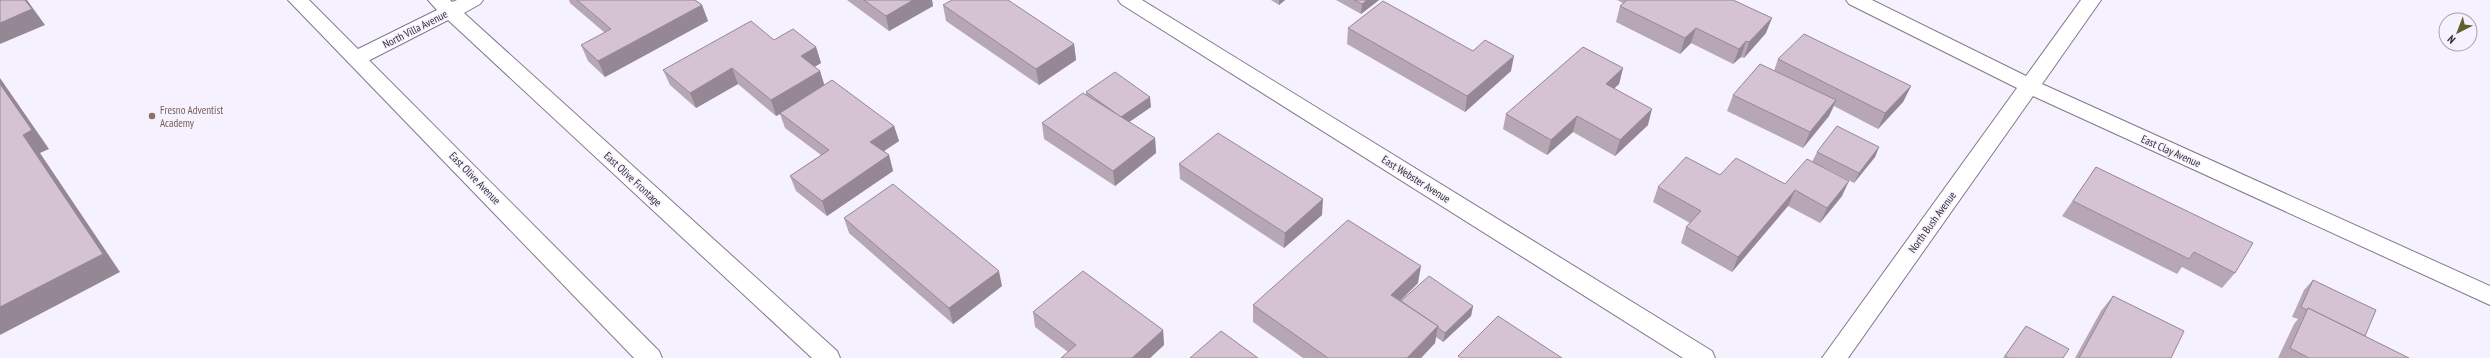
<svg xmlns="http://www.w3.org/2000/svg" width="2490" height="358" font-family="'PT Sans Narrow',sans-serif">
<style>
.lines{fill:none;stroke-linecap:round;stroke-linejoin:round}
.minor-casing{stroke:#81798c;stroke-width:2}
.major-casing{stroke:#81798c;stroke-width:2}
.minor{fill:#fff;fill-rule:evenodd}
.major{fill:#fff;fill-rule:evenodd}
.wall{fill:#b7a7b5}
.shaded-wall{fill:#958894}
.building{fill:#d5c2d3;stroke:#958894}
.education-dot{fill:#8d6e63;stroke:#f6f1fe;stroke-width:1.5}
.labels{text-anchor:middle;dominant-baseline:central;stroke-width:3;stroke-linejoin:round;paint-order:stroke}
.street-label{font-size:11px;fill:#312e36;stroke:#f6f1fe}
.education-label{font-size:11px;fill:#785e54;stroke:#f6f1fe;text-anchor:start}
</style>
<rect width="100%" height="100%" fill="#f6f1fe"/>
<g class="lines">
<defs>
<g id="minor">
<path d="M428 0H450L452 2 457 0H483L480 4 464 13 837 351 840 358H812L448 20 364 63 357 65 350 63 347 58 350 53 437 10Z"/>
<path d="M1118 0H1142L1712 351 1715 358H1683L1121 4Z"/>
<path d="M1846 0H1872L2026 76 2081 0H2101L2042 84 2490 286V305L2033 96 1848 358H1822L2017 88 1849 4Z"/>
</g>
<path id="major" d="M288 0H309L659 351 662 358H634Z"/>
</defs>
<use href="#minor" class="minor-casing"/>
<use href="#major" class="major-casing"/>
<use href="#minor" class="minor"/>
<use href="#major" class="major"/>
</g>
<g class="wall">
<path d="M569 0H695L702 5 708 21 605 77 588 61 581 45 605 33 570 3Z"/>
<path d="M847 0H932L933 6 889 31Z"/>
<path d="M1271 0H1285L1279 5Z"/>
<path d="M1336 0H1379L1361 14Z"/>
<path d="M1617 0H1733L1766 33 1744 58 1741 57 1733 64 1691 43 1680 54 1616 22 1620 6 1623 3Z"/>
<path d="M943 5 1074 44 1076 60 1039 85 946 21Z"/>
<path d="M1348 28 1473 51 1511 71 1465 112 1347 44Z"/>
<path d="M774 40 816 47 821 63 814 67 820 71 824 85 894 126 899 141 884 151 889 155 893 171 827 216 796 191 790 176 821 155 785 128 780 114 776 116 738 84 696 108 670 85 663 70Z"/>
<path d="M1778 59 1911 86 1903 102 1878 129 1834 106 1829 116 1803 148 1727 111 1733 95 1774 71Z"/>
<path d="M1623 68 1619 84 1614 88 1648 125 1615 156 1573 132 1547 155 1503 129 1506 114Z"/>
<path d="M1086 92 1151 107 1129 122 1155 138 1156 153 1115 186 1044 139 1042 123 1086 95Z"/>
<path d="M1879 147 1875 157 1854 183 1825 168 1842 196 1820 223 1788 206 1732 272 1681 243 1686 227 1690 223 1653 202 1658 187 1720 175 1785 184 1812 162 1817 152Z"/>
<path d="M1179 164 1322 215 1284 248 1180 179Z"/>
<path d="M2096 167 2235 273 2222 288 2182 267 2177 274 2062 216Z"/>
<path d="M844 218 1002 286 953 324 849 233Z"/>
<path d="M2313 280 2365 336 2409 358H2278L2294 324 2298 319 2292 317 2304 290Z"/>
<path d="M1418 283 1400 301 1473 306 1471 316 1443 342 1436 337 1435 343 1421 358H1303L1253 322V305Z"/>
<path d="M2113 296 2171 358H2075L2101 311Z"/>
<path d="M1033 312 1163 330 1164 345 1150 358H1061L1068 352 1035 327Z"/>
<path d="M2026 326 2063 358H2003Z"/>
</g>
<g class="shaded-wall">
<path d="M25 0H27L45 25 0 44V23Z"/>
<path d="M913 0H932L933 6 889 31 886 16Z"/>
<path d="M1279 0H1285L1279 5Z"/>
<path d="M1367 0H1379L1361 14 1362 4Z"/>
<path d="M702 5 708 21 605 77 598 61Z"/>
<path d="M1772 18 1766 33 1744 58 1749 42Z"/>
<path d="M1696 28 1691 43 1680 54 1685 38Z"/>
<path d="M1746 41 1741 57 1733 64 1739 49Z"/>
<path d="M1074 44 1076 60 1039 85 1036 69Z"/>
<path d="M816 47 821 63 806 72 801 56Z"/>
<path d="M1514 56 1511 71 1465 112 1467 96Z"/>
<path d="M732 68 738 84 696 108 690 93Z"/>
<path d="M1623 68 1619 84 1602 100 1606 84Z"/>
<path d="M820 71 825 87 780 113V114L776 116 771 100Z"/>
<path d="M0 78 49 149 40 153 120 272 0 335Z"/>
<path d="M1911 86 1903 102 1878 129 1885 113Z"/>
<path d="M1150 97 1151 107 1122 127 1121 117Z"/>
<path d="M1836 100 1829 116 1803 148 1810 132Z"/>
<path d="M1652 109 1648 125 1615 156 1620 140Z"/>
<path d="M1577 116 1573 132 1547 155 1551 140Z"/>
<path d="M894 126 899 141 875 157 870 142Z"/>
<path d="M1155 138 1156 153 1115 186 1113 171Z"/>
<path d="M1879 147 1875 157 1854 183 1859 173Z"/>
<path d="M889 155 893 171 827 216 822 201Z"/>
<path d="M1849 181 1842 196 1820 223 1827 208Z"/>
<path d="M1795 190 1788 206 1732 272 1738 257Z"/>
<path d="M1323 199 1322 215 1284 248 1285 233Z"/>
<path d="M1421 266 1418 283 1389 312 1391 295Z"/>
<path d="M999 271 1002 286 953 324 949 308Z"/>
<path d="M1473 306 1471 316 1443 342 1445 333Z"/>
<path d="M1438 326 1435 343 1421 358H1407Z"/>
<path d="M1163 330 1164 345 1150 358H1132Z"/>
</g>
<g class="building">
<path d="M0 0H25L32 9 0 23Z"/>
<path d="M577 0H695L702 5 598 61 581 45 611 29Z"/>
<path d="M864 0H913L886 16Z"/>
<path d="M952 0H1008L1074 44 1036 69 943 5Z"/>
<path d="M1354 0H1367L1362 4Z"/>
<path d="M1627 0H1733L1772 18 1749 42 1746 41 1739 49 1696 28 1685 38 1620 6Z"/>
<path d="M1383 1 1473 51 1485 40 1514 56 1467 96 1348 28Z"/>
<path d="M751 21 774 40 793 29 816 47 801 56 820 71 771 100 732 68 690 93 663 70Z"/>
<path d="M1804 34 1911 86 1885 113 1778 59Z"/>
<path d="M1583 47 1623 68 1606 84 1652 109 1620 140 1577 116 1551 140 1506 114Z"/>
<path d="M1760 64 1836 100 1810 132 1733 95Z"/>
<path d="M1115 72 1150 97 1121 117 1086 92Z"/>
<path d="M832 80 894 126 870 142 889 155 822 201 790 176 829 150 780 113Z"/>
<path d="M0 84 32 130 23 135 103 254 0 307Z"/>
<path d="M1083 93 1155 138 1113 171 1042 123Z"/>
<path d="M1837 126 1879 147 1859 173 1817 152Z"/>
<path d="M1218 133 1323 199 1285 233 1179 164Z"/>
<path d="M1686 157 1720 175 1736 158 1785 184 1807 159 1849 181 1827 208 1795 190 1738 257 1686 227 1701 211 1658 187Z"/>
<path d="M2096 167 2253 243 2235 273 2194 252 2189 259 2073 201Z"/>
<path d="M893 184 999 271 949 308 844 218Z"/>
<path d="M1348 220 1421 266 1391 295 1438 326 1407 358H1328L1253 305Z"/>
<path d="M1083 271 1163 330 1132 358H1061L1076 345 1033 312Z"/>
<path d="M1429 276 1473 306 1445 333 1438 328V326L1401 301Z"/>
<path d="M2313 280 2376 310 2365 336 2308 308 2307 310 2301 307Z"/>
<path d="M2113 296 2184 331 2171 358H2079Z"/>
<path d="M2308 308 2409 358H2309L2290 348Z"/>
<path d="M1498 316 1562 358H1461L1458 356Z"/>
<path d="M2026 326 2069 349 2063 358H2009L2005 356Z"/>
<path d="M1221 331 1258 358H1190Z"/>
</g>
<circle class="education-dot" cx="152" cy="116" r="4"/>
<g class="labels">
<g class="street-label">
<text transform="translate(415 29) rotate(-27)">North Villa Avenue</text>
<text transform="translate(2171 151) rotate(24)">East Clay Avenue</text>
<text transform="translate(475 178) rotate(46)">East Olive Avenue</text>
<text transform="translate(633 179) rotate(43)">East Olive Frontage</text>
<text transform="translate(1416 179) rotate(32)">East Webster Avenue</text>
<text transform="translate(1932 222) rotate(-54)">North Bush Avenue</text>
</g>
<g class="education-label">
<text x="160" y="110">Fresno Adventist<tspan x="160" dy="13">Academy</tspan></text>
</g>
</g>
<g transform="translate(2458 32) rotate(222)"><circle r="19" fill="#f6f1fe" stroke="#a7a3ae"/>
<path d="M0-3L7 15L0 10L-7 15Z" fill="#615f2b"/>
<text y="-6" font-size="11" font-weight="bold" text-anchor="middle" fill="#312e36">N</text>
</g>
</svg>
